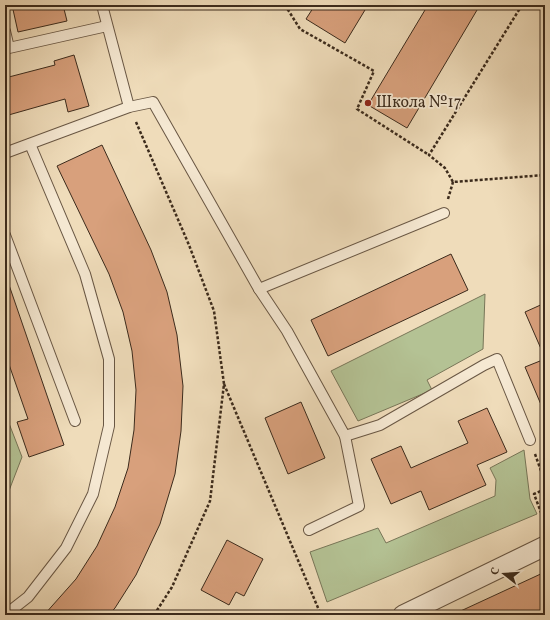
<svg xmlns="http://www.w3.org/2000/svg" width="550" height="620" font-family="Vollkorn,serif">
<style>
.green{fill:#b4c294;stroke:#787658}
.building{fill:#d8a07c;stroke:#3c2b1c}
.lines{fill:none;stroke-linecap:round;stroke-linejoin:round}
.service-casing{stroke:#695744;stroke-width:12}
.minor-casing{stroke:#695744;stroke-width:21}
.path{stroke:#3c2b1c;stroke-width:2.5;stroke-dasharray:3 2;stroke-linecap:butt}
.service{stroke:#f5e8d2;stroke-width:10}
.minor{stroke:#f5e8d2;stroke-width:19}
.poi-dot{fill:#8f2418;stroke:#f5e8d2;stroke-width:1.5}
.labels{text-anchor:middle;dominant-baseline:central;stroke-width:3.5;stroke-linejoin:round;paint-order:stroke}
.poi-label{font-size:16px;fill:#3c2b1c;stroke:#f5e8d2;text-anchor:start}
</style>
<rect width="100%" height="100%" fill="#efdcba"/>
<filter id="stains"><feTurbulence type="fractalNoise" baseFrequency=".005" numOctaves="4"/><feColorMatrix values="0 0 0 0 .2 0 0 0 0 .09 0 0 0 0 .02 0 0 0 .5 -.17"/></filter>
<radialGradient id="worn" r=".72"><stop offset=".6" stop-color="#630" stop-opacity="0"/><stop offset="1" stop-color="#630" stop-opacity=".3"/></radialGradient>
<g class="green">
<path d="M485 294 483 349 427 380 432 390 358 421 331 371Z"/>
<path d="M5 413 22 457 5 501Z"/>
<path d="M524 450 530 499 537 514 327 602 310 552 378 528 386 543 495 496 496 480 490 468Z"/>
</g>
<g class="building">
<path d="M12 5H63L67 21 18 32Z"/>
<path d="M315 5H368L345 43 306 19Z"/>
<path d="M428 5H480L407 128 368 105Z"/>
<path d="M74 55 89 106 68 112 65 99 5 116V78L55 65 54 61Z"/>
<path d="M102 145 151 250 167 292 177 335 183 386 181 431 175 474 160 524 136 575 115 608 109 615H44L76 579 97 546 115 507 128 468 134 430 136 390 132 351 123 312 109 274 57 166Z"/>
<path d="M451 254 468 290 328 356 311 320Z"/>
<path d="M5 282H8L64 445 29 457 17 422 28 419 5 353Z"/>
<path d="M545 303V358L525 312Z"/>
<path d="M545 359V414L525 367Z"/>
<path d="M301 402 325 458 288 474 265 418Z"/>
<path d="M487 408 507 452 477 465 486 485 429 510 421 491 391 504 371 459 401 446 411 468 468 443 458 421Z"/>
<path d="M227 540 263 559 244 596 236 592 229 605 201 590Z"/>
<path d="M545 572V615H452Z"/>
</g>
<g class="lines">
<defs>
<g id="service">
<path d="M102 5 129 107"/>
<path d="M5 31 9 48 107 26"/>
<path d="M5 153 129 107 153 102 259 289 287 331 345 436 380 425 484 365 497 359 530 440"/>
<path d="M5 235 75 421"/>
<path d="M259 289 444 213"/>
<path d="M309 530 359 506 345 436"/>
<path d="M5 615 28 597 66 548 93 494 109 426V359L85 274 30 144"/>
</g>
<path id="minor" d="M403 615 545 546"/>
</defs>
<use href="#service" class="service-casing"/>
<use href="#minor" class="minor-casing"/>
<g class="path">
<path d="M285 5 300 29 374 71 357 109 429 155"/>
<path d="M522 5 429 155 445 168 453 182 545 175"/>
<path d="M136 122 189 245 214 311 224 384 210 501 172 587 154 615"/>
<path d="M448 199 453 182"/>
<path d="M224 384 321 615"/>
<path d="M535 454 545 482"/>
<path d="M545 489 534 494 545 523"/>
</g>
<use href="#service" class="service"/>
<use href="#minor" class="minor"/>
</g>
<circle class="poi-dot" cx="368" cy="103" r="4"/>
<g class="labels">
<g class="poi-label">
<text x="376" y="103">Школа №17</text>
</g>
</g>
<rect width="550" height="620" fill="none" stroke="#efdcba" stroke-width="20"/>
<rect x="6" y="6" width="538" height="608" fill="none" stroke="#3c2b1c" stroke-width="2"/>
<rect x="10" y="10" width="530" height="600" fill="none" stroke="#3c2b1c"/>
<g transform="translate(504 574) rotate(287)" stroke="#f5e8d2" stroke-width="3" paint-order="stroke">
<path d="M0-3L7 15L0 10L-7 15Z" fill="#3c2b1c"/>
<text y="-6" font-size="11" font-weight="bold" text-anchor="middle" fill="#3c2b1c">С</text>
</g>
<rect width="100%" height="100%" filter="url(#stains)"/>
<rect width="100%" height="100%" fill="url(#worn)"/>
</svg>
